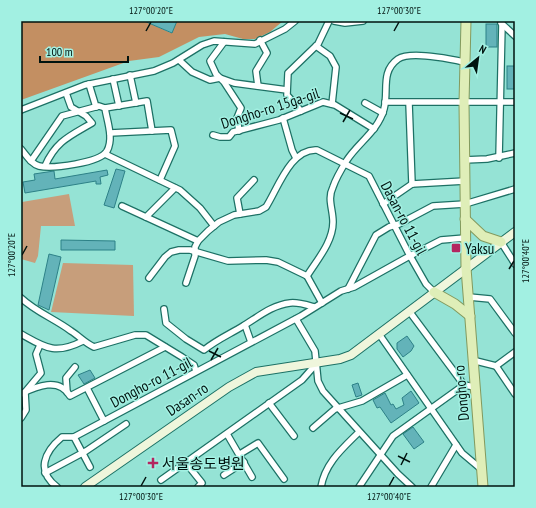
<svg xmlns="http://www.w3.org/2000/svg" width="536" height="508" font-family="'PT Sans Narrow','Noto Sans KR',sans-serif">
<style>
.green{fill:#c79e7b}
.forest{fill:#c38f62}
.building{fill:#63b3b9;stroke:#2d8187}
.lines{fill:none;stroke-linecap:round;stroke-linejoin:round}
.minor-casing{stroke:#1d7165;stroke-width:8}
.secondary-casing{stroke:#1d7165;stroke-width:10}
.primary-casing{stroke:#839a5e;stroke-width:11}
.minor{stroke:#fff;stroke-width:5.5}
.secondary{stroke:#eff6dc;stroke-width:8}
.primary{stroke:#dfeeb8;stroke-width:9}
.ticks{fill:none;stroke:#00130f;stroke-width:1.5}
.poi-dot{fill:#b32660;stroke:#a2f0e2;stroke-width:1.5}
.labels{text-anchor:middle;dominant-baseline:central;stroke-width:3;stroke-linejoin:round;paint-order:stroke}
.street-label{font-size:15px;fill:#00130f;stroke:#a2f0e2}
.poi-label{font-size:15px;fill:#00130f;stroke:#a2f0e2;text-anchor:start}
.neatline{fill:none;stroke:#00130f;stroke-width:1.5}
.ticks-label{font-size:10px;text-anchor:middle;fill:#00130f}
</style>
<rect width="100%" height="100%" fill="#95e3d5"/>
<g class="green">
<path d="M69 194 75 226H41L38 256 35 263 21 259C21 240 23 221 22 202Z"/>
<path d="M63 263 133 265 134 316 51 312Z"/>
</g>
<path class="forest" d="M21 21H144L171 33 177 21H283L270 32 255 39H243L225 34 199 37 159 57 129 61 21 100Z"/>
<g class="building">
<path d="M144 21H177L172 33Z"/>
<rect x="486" y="24" width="11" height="23"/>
<rect x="507" y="66" width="8" height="23"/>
<path d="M116 169 125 171 114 208 104 205Z"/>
<path d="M107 170 108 175 100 177 101 184H96V181L25 193 23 182 35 180 34 174 54 171 55 179Z"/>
<path d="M61 240 115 241V250H61Z"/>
<path d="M49 254 61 257 49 310 38 305Z"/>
<path d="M407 336 414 346 411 351 403 357 397 349V343Z"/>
<path d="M90 370 95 378 84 384 78 375Z"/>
<path d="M358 383 362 395 356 397 352 385Z"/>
<path d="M411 391 419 403 391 423 380 407 377 408 373 400 385 393 391 405 393 404 396 409 404 405 402 398Z"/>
<path d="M413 427 424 442 414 449 403 434Z"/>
</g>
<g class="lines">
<defs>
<g id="minor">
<path d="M334 21 345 23 363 21"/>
<path d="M501 23 515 36"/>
<path d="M224 42 210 61 216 74 224 82 241 108 237 118 239 131"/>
<path d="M316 46 330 56 336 67 332 104"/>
<path d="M179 60 192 72 210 80 220 78 234 83 287 90"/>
<path d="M130 75 136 103"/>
<path d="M113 79 119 106"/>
<path d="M89 84 96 107"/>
<path d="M258 86 256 71 267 53 260 40"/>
<path d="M385 102H515"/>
<path d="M365 103 383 113"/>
<path d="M409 103 412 184"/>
<path d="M21 110 85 85 154 71 173 63 202 45 214 41 255 44 285 29 295 21"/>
<path d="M301 111 287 95 288 73 318 44 329 21"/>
<path d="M283 118 292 150 296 158"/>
<path d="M110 133 171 130 175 146 160 180"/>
<path d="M213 135 220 137H229L233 132 279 120 323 102 335 105 374 129"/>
<path d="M21 149C26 155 31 164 39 166 52 169 100 163 107 151 114 138 107 121 105 108"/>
<path d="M105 154 180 190 200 208 214 226"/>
<path d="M499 158 502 24"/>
<path d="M464 160 487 159 515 153"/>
<path d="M31 161 62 116 99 106 105 108 147 101 152 131"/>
<path d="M45 166C56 141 70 136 92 123L86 116 71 107 66 93"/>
<path d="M383 204 412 184 465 181"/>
<path d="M122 206 198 241"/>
<path d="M240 214 237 198 254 180"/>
<path d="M146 217 175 188"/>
<path d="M501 242 515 264"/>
<path d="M307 276C317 260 333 242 333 222 333 209 327 199 333 187 336 178 342 168 347 160 359 142 378 131 384 109 389 91 380 72 398 59 410 51 450 59 464 62"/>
<path d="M149 278 165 257 171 252 179 250H190L228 261 266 260 278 262 307 276 322 303"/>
<path d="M186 283 195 256V247L198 241 208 231 219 222 234 215 259 211 266 207C278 188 291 148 317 150L369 176 410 256 426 284 434 292"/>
<path d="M348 289 376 235 389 227 399 224 433 206 465 204 515 189"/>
<path d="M469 297 490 299 515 333"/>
<path d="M21 298C36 312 55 319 71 331 79 336 85 343 94 347L135 335H146L182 357 194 365 196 371"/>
<path d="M164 309 166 323 186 339 204 350C216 340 230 334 243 326 258 317 272 305 290 303 298 302 307 305 314 307"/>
<path d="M409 311 464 385"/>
<path d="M296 319 315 351 318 381 323 391 398 474 412 487"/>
<path d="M245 325 251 342"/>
<path d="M21 334C46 348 55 355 83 341"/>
<path d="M379 334 462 453 481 469"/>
<path d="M472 360 496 366 515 352"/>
<path d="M496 366 515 394"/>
<path d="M87 388 104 421"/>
<path d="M67 392 66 378 75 367"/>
<path d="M21 394C37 386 59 377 70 396L165 347"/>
<path d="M269 403 294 436"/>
<path d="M21 418 26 410 25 392 41 373 36 354 40 345"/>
<path d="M313 428 335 409 362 401 407 375"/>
<path d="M227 434 252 477"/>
<path d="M74 437 90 467"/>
<path d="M240 454 258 443 284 479"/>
<path d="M186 463 202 483 198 487"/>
<path d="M45 473 86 451 126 424"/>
<path d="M224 475 244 462"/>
<path d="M161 480 302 380 317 363"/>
<path d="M57 487C36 471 44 452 62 437H74L301 316 341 291 354 287 406 258 441 240 465 238"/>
<path d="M321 487C325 463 343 448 359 432"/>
<path d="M359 487 393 436 464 385 475 387"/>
<path d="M431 487 456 445"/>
</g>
<path id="secondary" d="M85 487 229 387 256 372 340 359 351 355 515 232"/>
<g id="primary">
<path d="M466 21 464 103 466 268 483 487"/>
<path d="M465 219 483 236 501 242"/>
<path d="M434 292 455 304 470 316"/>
</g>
</defs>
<use href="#minor" class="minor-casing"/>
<use href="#secondary" class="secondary-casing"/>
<use href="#primary" class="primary-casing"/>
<use href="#minor" class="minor"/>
<use href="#secondary" class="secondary"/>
<use href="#primary" class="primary"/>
</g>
<path class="ticks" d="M146 31 151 22M394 31 399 22M340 113 353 119M343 122 350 110M22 255 27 246M509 269 514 261M209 351 221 357M211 360 218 348M398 456 410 462M401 465 407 453M141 486 146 477M389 486 394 477"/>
<g class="poi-dot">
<rect x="451" y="243" width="10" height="10" rx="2"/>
<path d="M151 457h4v4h4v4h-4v4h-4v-4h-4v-4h4z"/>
</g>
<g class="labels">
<g class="street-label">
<text transform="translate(270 108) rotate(-18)">Dongho-ro 15ga-gil</text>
<text transform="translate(404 218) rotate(62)">Dasan-ro 11-gil</text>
<text transform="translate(151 382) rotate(-28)">Dongho-ro 11-gil</text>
<text transform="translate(461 393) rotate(-95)">Dongho-ro</text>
<text transform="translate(187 399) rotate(-34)">Dasan-ro</text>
</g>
<g class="poi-label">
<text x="465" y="248">Yaksu</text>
<text x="162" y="463">서울송도병원</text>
</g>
</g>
<rect width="536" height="508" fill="none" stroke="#a2f0e2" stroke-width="44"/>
<g transform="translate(478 58) rotate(29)" stroke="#a2f0e2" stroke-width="3" paint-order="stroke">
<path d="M0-3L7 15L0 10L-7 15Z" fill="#00130f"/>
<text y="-6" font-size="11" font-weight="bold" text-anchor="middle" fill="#00130f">N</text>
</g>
<path d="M40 56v6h88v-6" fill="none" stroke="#00130f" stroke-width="2"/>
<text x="46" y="56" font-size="12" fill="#00130f" stroke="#a2f0e2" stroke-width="3" paint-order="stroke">100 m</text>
<rect x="22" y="22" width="492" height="464" class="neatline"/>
<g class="ticks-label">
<text x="151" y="14">127°00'20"E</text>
<text x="399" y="14">127°00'30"E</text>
<text transform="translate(11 255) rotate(-90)" y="4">127°00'20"E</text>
<text transform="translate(525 261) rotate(-90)" y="4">127°00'40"E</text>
<text x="141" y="500">127°00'30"E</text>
<text x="389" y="500">127°00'40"E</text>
</g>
</svg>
